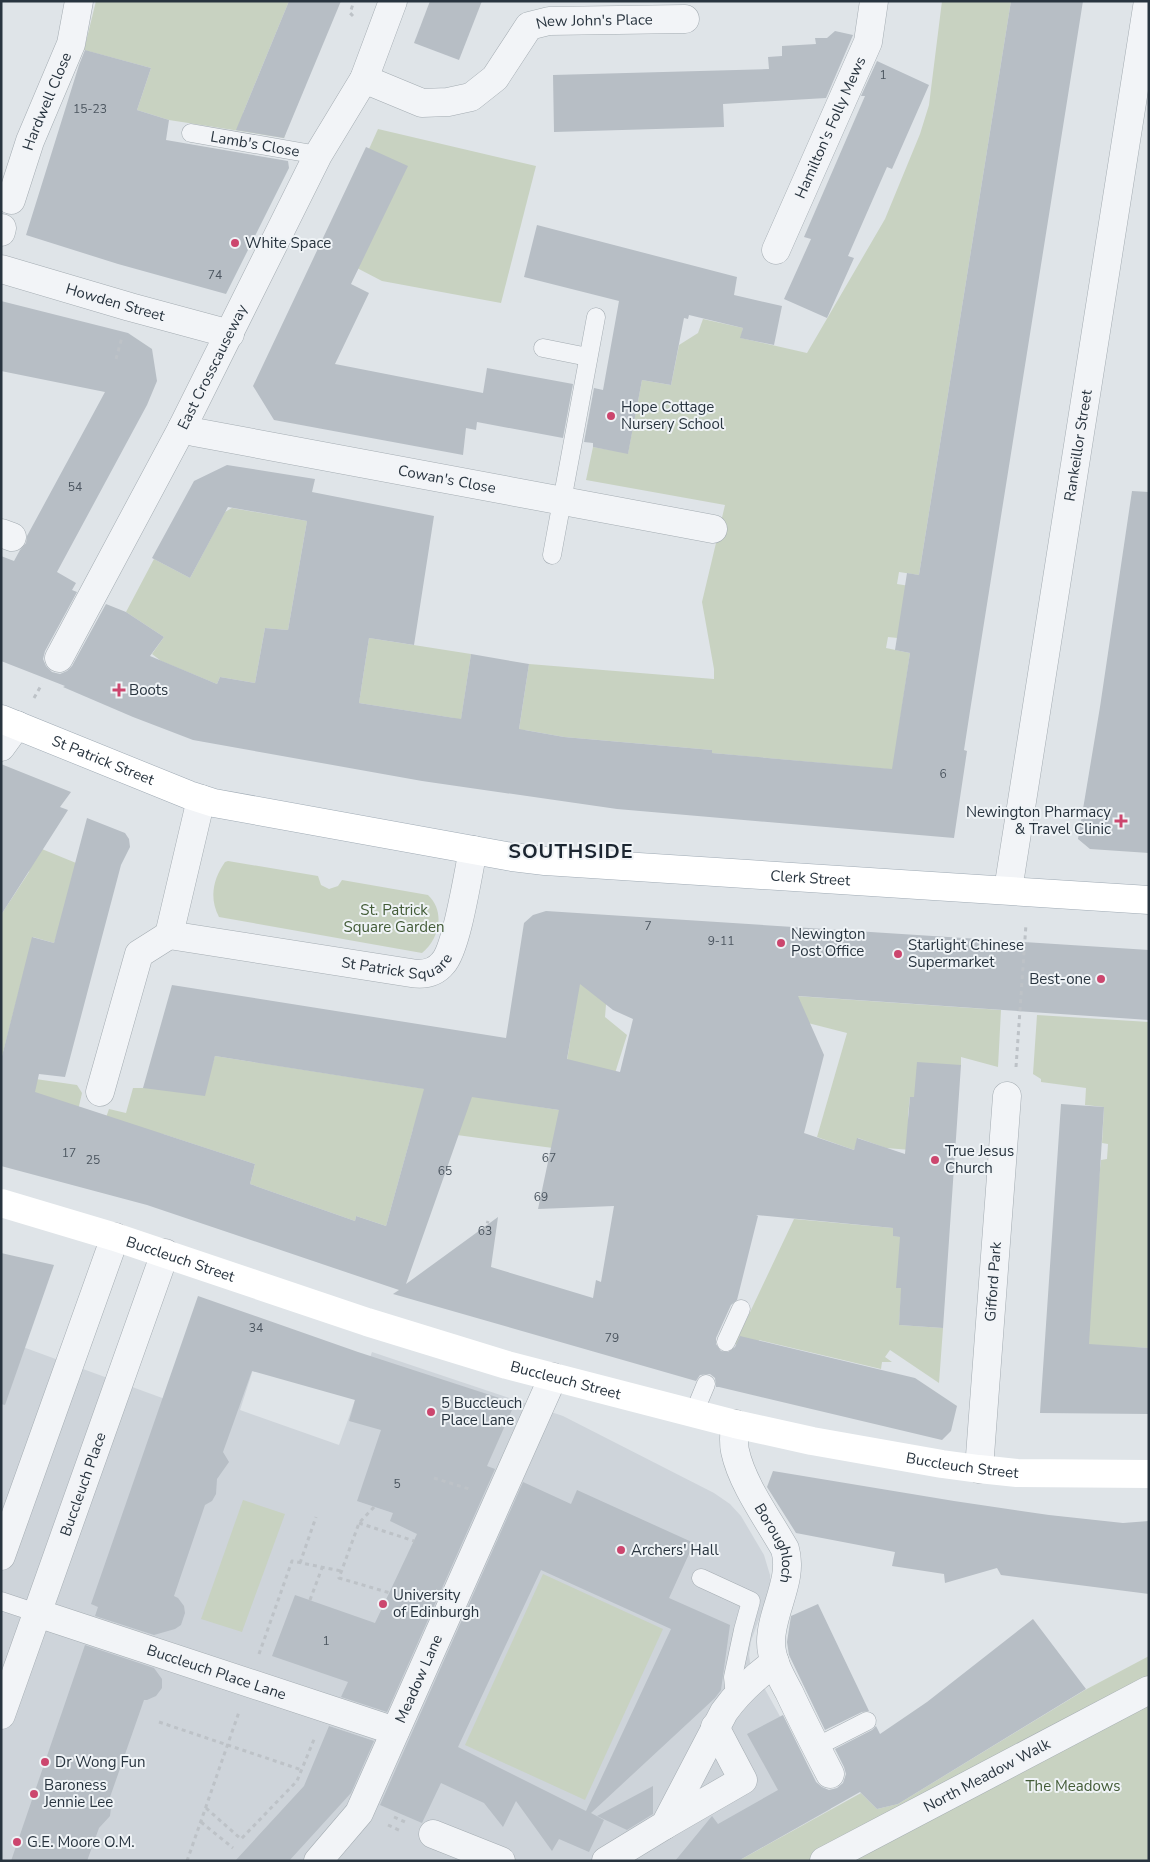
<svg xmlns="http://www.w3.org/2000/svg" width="1150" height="1862" font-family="'Nunito Sans',sans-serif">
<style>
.built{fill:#ced4da}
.green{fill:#c8d2c1}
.building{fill:#b7bec5;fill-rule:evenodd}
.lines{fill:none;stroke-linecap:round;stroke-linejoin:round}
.lane-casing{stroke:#a4acb2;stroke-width:19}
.street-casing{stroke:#a4acb2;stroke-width:29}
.primary-casing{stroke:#9faab4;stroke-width:29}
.path{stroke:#bdc2c7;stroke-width:3;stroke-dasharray:4 4;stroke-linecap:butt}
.lane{stroke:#f2f4f7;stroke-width:18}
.street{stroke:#f2f4f7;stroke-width:28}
.secondary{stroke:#fff;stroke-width:28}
.primary{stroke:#fff;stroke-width:28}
.poi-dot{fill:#cc466e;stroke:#eff3f6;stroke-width:2}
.labels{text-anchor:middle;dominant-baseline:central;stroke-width:4;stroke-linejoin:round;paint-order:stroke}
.number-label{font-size:12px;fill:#4c5660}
.street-label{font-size:15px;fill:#28343f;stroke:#eff3f6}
.poi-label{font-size:15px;fill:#28343f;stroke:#eff3f6;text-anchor:start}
.park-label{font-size:15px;fill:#425b36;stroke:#eff3f6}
.district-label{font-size:20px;font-weight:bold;letter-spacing:1px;fill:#1b2530;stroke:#eff3f6}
</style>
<rect width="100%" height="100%" fill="#dfe4e8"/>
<path class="built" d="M1 1339 165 1399 258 1354 240 1410 339 1445 372 1352 563 1416 714 1493 730 1504 741 1516 764 1555 770 1575 771 1586 751 1641 749 1655 750 1662 831 1809 738 1861H1Z"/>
<g class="green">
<path d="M96 1H289L243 113 286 132 284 138 169 120 137 110 151 68 84 50Z"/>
<path d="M942 1H1011L919 575 899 572 897 584 916 587 907 639 888 637 886 648 910 653 897 741 898 770 712 753V750L564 737 525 730 518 736 529 664 714 679V669L702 602 725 505 586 480 593 447 628 453 642 380 671 385 679 345 698 333 703 319 743 328 741 338 807 353 885 219 920 134 929 105Z"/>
<path d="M378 129 536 166 501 303 382 281 357 268 369 149Z"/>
<path d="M232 508 307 521 288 630 265 628 255 683 220 677 217 684 161 661 152 654 164 637 126 612 154 559 190 578 225 512Z"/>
<path d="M369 638 471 654 460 726 454 718 359 703Z"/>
<path d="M32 845 81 865 54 943 33 937 1 1060V915L29 872Z"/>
<path d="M228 861 318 876 321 885 329 889 338 886 342 880 428 895C446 912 439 939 422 953L219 917C209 898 213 879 225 862Z"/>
<path d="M574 977 608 980 605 1017 627 1035 590 1153 413 1129 386 1226 356 1216 355 1221 250 1184 255 1164 163 1134 102 1129 109 1109 126 1113 133 1088H143L211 1069 215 1056 559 1110 575 1011Z"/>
<path d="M766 994 1001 1010 998 1067 961 1057V1065L915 1097H910L908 1115 911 1150 886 1148 858 1138 854 1150 817 1137 847 1033 765 1012Z"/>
<path d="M1037 1015 1149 1022V1348L1129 1347 1078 1368 1101 1160 1107 1159 1108 1144 1102 1143 1104 1107 1085 1105 1086 1088 1041 1082V1079L1033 1074Z"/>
<path d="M1 1074 77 1085 82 1093 76 1119Z"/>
<path d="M794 1219 893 1228V1236L905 1237 899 1325 943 1328 939 1383 890 1350 885 1357 892 1362H882L881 1369 759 1340 756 1350 735 1344Z"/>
<path d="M243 1500 285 1514 242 1632 201 1619Z"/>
<path d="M543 1574 663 1629 585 1800 465 1745Z"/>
<path d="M1149 1656V1861H738L861 1793 877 1809 898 1804 1085 1690Z"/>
</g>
<g class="building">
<path d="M289 1H341L284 138 236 130Z"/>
<path d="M430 1H482L459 60 414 43Z"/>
<path d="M1011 1H1083L970 711 964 750 967 751 954 838 617 809 422 781 193 740 133 717 63 687 65 686 1 661V556L14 561 20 550 26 543 27 536 105 392 1 371V301L128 333 152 349 157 381 147 405 57 572 76 583 72 590 77 592 45 651 43 659 46 666 52 672 60 674 67 671 72 666 106 604 126 612 164 637 150 656 217 684 220 677 255 683 265 628 288 630 307 521 228 507 190 578 152 558 194 481 227 465 315 479 312 492 434 516 414 645 369 638 359 703 461 719 471 654 529 664 519 729 564 737 712 750V753L892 769 910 653 895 650 907 573 919 575Z"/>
<path d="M835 31 853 35 826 98 723 104 724 127 554 132 553 75 769 69 768 57 782 56V46L816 44 815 38H827Z"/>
<path d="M85 50 151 68 137 110 169 120 166 140 288 161 289 168 226 294 118 264 26 235 79 65Z"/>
<path d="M877 61 929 85 892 169 887 167 848 256 854 258 827 318 784 299 811 239 804 237 865 96H861Z"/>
<path d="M366 147 408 166 351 284 369 293 335 364 483 393 487 368 573 384 563 438 477 422 476 430 466 428 463 455 274 420 253 386Z"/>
<path d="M537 225 737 277 734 295 782 306 774 345 740 338 743 328 689 315 688 319 684 318 671 385 642 380 628 454 593 447V443L584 442 594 388 603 390 619 301 524 277Z"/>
<path d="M1132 491 1149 492V853L1090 849 1078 839 1100 707Z"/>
<path d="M1 764 71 792 60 807 68 810 1 915Z"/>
<path d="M87 818 125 833 129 839 130 847 121 865 65 1077 39 1074 35 1092 255 1164 250 1184 355 1221 356 1216 386 1226 424 1089 215 1056 205 1096 143 1088 172 985 506 1038 524 923 533 915 546 911 1149 950V1020L798 996 824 1055 804 1133 854 1150 857 1138 905 1154 910 1097H914L917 1062 961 1065 943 1328 899 1325 901 1288H896L900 1237 893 1236V1228L756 1215 758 1216 737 1300 731 1305 716 1338V1344L721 1351 728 1352 735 1347 740 1336 915 1378 957 1406 951 1431 942 1440 719 1387H716L715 1378 710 1374 700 1375 696 1381 393 1294 399 1290 147 1205 1 1166V1060L32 937 54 943ZM580 984 613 1010 633 1019 620 1072 567 1059ZM472 1097 559 1110 538 1209 614 1206 601 1282 596 1280 593 1298 491 1267 498 1217 406 1284Z"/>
<path d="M1061 1104 1104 1107 1089 1344 1149 1348V1414L1040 1413Z"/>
<path d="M1 1253 54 1265 5 1405 1 1404Z"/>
<path d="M198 1296 358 1352 515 1403 487 1466 495 1469 387 1712 341 1697 348 1682 272 1656 295 1595 375 1623 417 1534 390 1521 393 1513 357 1501 381 1430 349 1421 355 1400 252 1371 223 1452 229 1462 217 1479 216 1494 212 1501 205 1505 174 1596 178 1598 184 1606 185 1613 181 1625 175 1629 154 1635 95 1616 98 1607 91 1604Z"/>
<path d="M773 1471 954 1501 1049 1515 1123 1523 1149 1521V1594L1001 1575 997 1568 945 1583 944 1574 892 1566 895 1552 796 1533 767 1487Z"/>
<path d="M523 1482 571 1504 577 1490 694 1543 669 1598 730 1625 721 1690 715 1698 591 1813 604 1820 589 1852 559 1839 552 1851 516 1801 503 1827 484 1803 441 1783 422 1823 380 1805ZM541 1570 671 1629 586 1811 458 1747Z"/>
<path d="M818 1604 869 1711 862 1712 825 1730 789 1655 787 1642 791 1616Z"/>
<path d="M1033 1619 1086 1689 898 1804 877 1809 860 1792 738 1861H675L712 1816 718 1824 778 1790 747 1734 783 1715 816 1782 822 1787 829 1790 837 1788 843 1783 846 1774 844 1767 835 1749 872 1730 876 1726 880 1734 927 1702Z"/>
<path d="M85 1645 154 1668 162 1679V1688L156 1696 147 1700H144L109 1800 111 1808 110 1816 99 1828 87 1861H11Z"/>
<path d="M329 1726 374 1741 351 1793 289 1861H235L304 1786Z"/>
<path d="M653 1786V1814L627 1830 597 1816Z"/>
</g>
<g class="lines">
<defs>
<g id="lane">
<path id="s1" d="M191 133 318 155"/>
<path d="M543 348 588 357"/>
<path d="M552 555 596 317"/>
<path d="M726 1342 741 1309"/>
<path d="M694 1413 706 1384"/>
<path d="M701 1578 751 1601 743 1630 733 1677 735 1696"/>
<path d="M1 1601 37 1613"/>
<path d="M816 1747 867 1721"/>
</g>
<g id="street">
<path id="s2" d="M364 79 422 103 448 102 471 97 495 78 529 26 549 21 685 19"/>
<path id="s3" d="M11 200 30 141 71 44 79 1"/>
<path d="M1 232 2 228"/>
<path id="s4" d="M776 250 868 42 874 1"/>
<path id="s5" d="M1 269 130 307 230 334"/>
<path id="s6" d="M182 428 194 432 713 529"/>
<path d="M1 533 12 537"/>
<path id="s7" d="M59 658 182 428 318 155 364 79 393 1"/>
<path d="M1 747 17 725"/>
<path id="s8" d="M201 799 169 935 411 973C423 975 435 973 443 963 457 948 468 873 473 850"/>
<path id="s9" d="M1008 890 1148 1"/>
<path d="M100 1092 139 954 169 935"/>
<path id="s10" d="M735 1424C734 1433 733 1442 735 1451 742 1484 768 1519 785 1549 794 1580 771 1611 771 1642 771 1660 781 1677 789 1692 802 1720 816 1747 830 1774"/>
<path id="s11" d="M979 1469 1007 1096"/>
<path d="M1 1556 115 1237"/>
<path id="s12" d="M37 1613 395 1731"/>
<path id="s13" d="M1 1715 165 1253"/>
<path d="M665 1825 743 1780 715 1727"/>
<path d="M433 1834 501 1861"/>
<path id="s14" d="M318 1861 359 1813 553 1377"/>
<path d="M606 1861 665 1825 724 1712C738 1692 755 1677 775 1662"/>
<path id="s15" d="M824 1861 1149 1690"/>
</g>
<g id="primary">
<path id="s17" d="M1 719 189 795 214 803 512 857 545 861 1149 900"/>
</g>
</defs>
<use href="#lane" class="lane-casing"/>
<use href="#street" class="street-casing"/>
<use href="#primary" class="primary-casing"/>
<g class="path">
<path d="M353 16 350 13 354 1"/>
<path d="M116 359 122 337"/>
<path d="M34 698 42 684"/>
<path d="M1016 1067 1026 924"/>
<path d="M485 1231 488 1221"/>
<path d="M434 1478 469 1489"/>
<path d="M374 1507 359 1523 339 1578 390 1593"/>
<path d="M359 1523 414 1541"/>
<path d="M300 1563 316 1517"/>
<path d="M310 1600 322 1568"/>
<path d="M259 1654 292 1561 341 1571"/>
<path d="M159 1722 302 1770"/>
<path d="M206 1808 241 1839 297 1781 315 1737"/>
<path d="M394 1817 405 1822"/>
<path d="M201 1822 233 1848"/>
<path d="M388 1825 401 1831"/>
<path d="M187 1861 239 1712"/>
</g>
<use href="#lane" class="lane"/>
<use href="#street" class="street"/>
<path class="secondary" id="s16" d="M1 1203 115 1237 367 1322 507 1365 735 1424 812 1441 942 1464 979 1469 1017 1473 1149 1474"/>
<use href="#primary" class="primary"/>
</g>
<g class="poi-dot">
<circle cx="235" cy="243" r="5"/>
<circle cx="611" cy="416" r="5"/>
<path d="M116.5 682.5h5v5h5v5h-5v5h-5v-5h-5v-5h5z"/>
<path d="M1118.5 813.5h5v5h5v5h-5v5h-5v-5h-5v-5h5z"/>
<circle cx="781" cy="943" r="5"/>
<circle cx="898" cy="954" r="5"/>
<circle cx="1101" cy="979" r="5"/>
<circle cx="935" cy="1160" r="5"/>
<circle cx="431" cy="1412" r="5"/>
<circle cx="621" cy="1550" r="5"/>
<circle cx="383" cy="1604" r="5"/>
<circle cx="45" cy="1762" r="5"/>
<circle cx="34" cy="1794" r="5"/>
<circle cx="17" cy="1842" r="5"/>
</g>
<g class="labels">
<g class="number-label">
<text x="883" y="75">1</text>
<text x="90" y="109">15-23</text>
<text x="215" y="275">74</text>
<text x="75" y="487">54</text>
<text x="943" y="774">6</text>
<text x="648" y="926">7</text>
<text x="721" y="941">9-11</text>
<text x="69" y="1153">17</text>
<text x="549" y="1158">67</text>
<text x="93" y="1160">25</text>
<text x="445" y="1171">65</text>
<text x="541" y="1197">69</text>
<text x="485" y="1231">63</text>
<text x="256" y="1328">34</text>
<text x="612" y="1338">79</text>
<text x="397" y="1484">5</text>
<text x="326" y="1641">1</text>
</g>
<g class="street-label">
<text stroke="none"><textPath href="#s2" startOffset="271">New John's Place</textPath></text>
<text stroke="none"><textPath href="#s3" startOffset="105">Hardwell Close</textPath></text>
<text stroke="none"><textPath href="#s4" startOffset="134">Hamilton's Folly Mews</textPath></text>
<text stroke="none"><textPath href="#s1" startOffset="65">Lamb's Close</textPath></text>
<text stroke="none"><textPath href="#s5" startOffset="119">Howden Street</textPath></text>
<text stroke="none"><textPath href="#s7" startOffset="329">East Crosscauseway</textPath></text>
<text stroke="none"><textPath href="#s9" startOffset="450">Rankeillor Street</textPath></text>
<text stroke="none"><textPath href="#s6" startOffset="270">Cowan's Close</textPath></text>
<text stroke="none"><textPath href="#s17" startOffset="110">St Patrick Street</textPath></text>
<text stroke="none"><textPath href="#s17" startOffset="831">Clerk Street</textPath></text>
<text stroke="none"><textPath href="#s8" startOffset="372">St Patrick Square</textPath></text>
<text stroke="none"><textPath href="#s16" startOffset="188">Buccleuch Street</textPath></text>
<text stroke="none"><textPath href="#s11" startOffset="188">Gifford Park</textPath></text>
<text stroke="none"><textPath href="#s16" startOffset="592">Buccleuch Street</textPath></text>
<text stroke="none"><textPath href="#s16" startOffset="998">Buccleuch Street</textPath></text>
<text stroke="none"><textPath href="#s13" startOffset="245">Buccleuch Place</textPath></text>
<text stroke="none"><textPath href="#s10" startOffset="129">Boroughloch</textPath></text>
<text stroke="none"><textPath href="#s12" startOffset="189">Buccleuch Place Lane</textPath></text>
<text stroke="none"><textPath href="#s14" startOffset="210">Meadow Lane</textPath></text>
<text stroke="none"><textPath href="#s15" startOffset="184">North Meadow Walk</textPath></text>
</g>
<g class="poi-label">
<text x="245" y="243">White Space</text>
<text x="621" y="407">Hope Cottage<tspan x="621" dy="17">Nursery School</tspan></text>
<text x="129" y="690">Boots</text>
<text x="1111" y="812" text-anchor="end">Newington Pharmacy<tspan x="1111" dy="17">&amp; Travel Clinic</tspan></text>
<text x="791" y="934">Newington<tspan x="791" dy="17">Post Office</tspan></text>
<text x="908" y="945">Starlight Chinese<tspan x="908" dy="17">Supermarket</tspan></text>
<text x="1091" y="979" text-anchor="end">Best-one</text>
<text x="945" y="1151">True Jesus<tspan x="945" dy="17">Church</tspan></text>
<text x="441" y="1403">5 Buccleuch<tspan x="441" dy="17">Place Lane</tspan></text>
<text x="631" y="1550">Archers' Hall</text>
<text x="393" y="1595">University<tspan x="393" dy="17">of Edinburgh</tspan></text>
<text x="55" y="1762">Dr Wong Fun</text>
<text x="44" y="1785">Baroness<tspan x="44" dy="17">Jennie Lee</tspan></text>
<text x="27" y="1842">G.E. Moore O.M.</text>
</g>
<g class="park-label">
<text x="394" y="910">St. Patrick<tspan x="394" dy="17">Square Garden</tspan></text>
<text x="1073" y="1786">The Meadows</text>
</g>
<g class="district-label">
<text x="571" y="851">SOUTHSIDE</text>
</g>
</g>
<rect width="1150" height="1862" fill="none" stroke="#28343f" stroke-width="5"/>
</svg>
